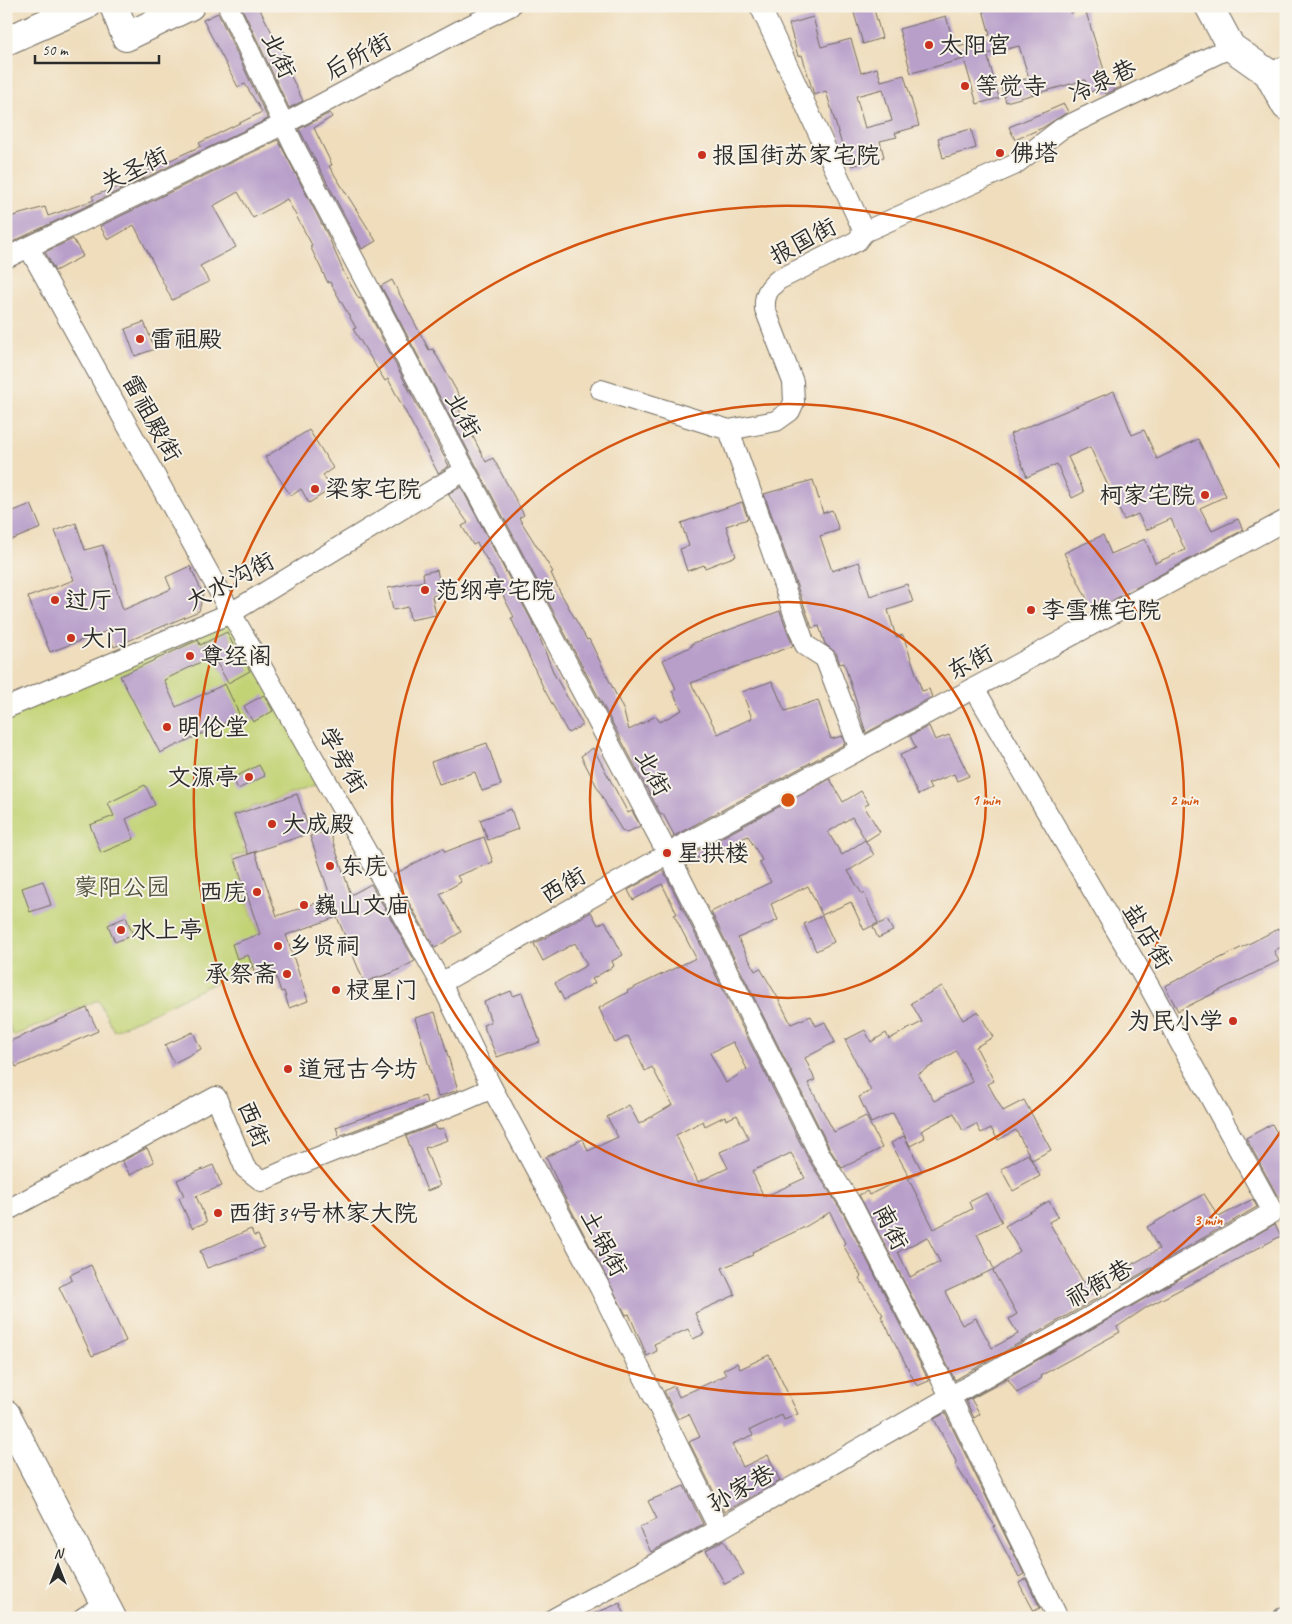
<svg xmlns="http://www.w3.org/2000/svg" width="1292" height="1624" font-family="Caveat,'LXGW WenKai TC',sans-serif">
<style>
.green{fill:#c2d376;stroke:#767f50}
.building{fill:#b89fca;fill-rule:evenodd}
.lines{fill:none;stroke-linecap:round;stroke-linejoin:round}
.street-tunnel{stroke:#c8b99f;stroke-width:20;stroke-dasharray:20 10;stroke-linecap:butt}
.street-casing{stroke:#70695e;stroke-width:22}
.secondary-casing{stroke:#70695e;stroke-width:30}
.street{stroke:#fff;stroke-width:20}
.secondary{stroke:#fff;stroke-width:28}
.ring{fill:none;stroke:#d5540f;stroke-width:2.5}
.poi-dot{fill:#c8321e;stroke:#f7f3e8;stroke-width:2}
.labels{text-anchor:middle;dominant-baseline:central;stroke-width:4;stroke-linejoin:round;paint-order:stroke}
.poi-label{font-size:24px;fill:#2b2b2b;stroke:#f7f3e8;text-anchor:start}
.street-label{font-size:24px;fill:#2b2b2b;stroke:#f7f3e8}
.park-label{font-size:24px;fill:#51553e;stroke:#f7f3e8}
.centre{fill:#d5540f;stroke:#f7f3e8;stroke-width:2.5}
.ring-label{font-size:15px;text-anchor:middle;font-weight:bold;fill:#d5540f;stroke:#f7f3e8;stroke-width:4;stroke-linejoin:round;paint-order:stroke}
</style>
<rect width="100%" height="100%" fill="#f7f3e8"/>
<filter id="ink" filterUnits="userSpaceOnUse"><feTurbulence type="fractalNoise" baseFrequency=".02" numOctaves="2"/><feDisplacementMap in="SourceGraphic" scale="10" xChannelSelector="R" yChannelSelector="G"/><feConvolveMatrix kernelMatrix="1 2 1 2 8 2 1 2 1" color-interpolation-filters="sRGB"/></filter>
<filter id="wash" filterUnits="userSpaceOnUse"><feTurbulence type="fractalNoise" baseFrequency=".0096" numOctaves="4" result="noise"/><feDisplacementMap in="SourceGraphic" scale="20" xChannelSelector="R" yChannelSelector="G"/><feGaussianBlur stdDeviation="1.12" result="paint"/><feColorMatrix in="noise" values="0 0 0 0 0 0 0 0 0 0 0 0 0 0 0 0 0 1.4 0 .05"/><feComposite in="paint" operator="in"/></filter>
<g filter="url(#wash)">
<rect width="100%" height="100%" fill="#efddbc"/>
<path class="green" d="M229 618 320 784 233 814 245 853 232 857 267 958 114 1031 98 1000 13 1036 6 1018V963L8 962 6 957V717Z"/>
<g id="blocks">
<g class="building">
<path d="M241 6H258L288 63 285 64 303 101 289 108Z"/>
<path d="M852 6H873L882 38 863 44Z"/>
<path d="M982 6H1070L1071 13 1085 9 1109 86 1119 81 1121 87 1106 94 1103 89 1106 88 1089 92 1085 80 1006 102 1001 86 1029 78 1019 46 987 54 999 98 977 104 964 59 911 73 899 29 946 16 955 48 985 39 984 37 990 35Z"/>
<path d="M218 13 268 119 6 245V218L45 207 48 216 94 200 92 196 143 179 140 174 201 146 199 143 262 112 245 84 238 87 203 20Z"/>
<path d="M813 17 821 47 851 39 861 73 877 68 881 81 904 75 919 126 895 133 897 137 880 141 884 157 852 166 848 151 844 152 826 91 814 95 802 55 798 56 789 24ZM883 89 892 121 865 128 856 96Z"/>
<path d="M1064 104 1068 112 1042 128 1015 140 1009 127Z"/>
<path d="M330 113 332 117 314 128 332 165 329 166 376 241 362 249 299 129Z"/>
<path d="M971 129 976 148 943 158 938 138Z"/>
<path d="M278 140 328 236 345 275 359 299 361 298 449 466 438 473 388 379 385 381 353 329 356 328 330 282 328 283 310 246 312 245 287 199 253 218 238 192 213 206 236 247 200 266 209 282 172 300 134 225 108 240 100 226Z"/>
<path d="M73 239 83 256 55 271 45 252Z"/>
<path d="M392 280 429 350 433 349 460 397 454 400 486 462 493 458 524 515 519 518 553 572 551 573 559 590 587 640 589 639 623 709 629 730 656 716 660 722 682 710 672 691 676 689 663 660 692 646 691 644 780 611 793 646 691 683 718 734 752 718 742 692 772 681 785 711 818 700 831 739 842 736 845 744 672 837 674 835 663 814 661 815 381 286Z"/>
<path d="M144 322 155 349 135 356 125 329Z"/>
<path d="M1114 391 1132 435 1144 430 1157 459 1198 439 1226 496 1200 508 1212 531 1238 519 1243 530 1093 611 1064 553 1103 535 1111 554 1145 539 1155 563 1185 550 1171 519 1146 530 1138 514 1124 520 1090 447 1068 457 1084 492 1072 498 1057 464 1027 477 1010 434Z"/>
<path d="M309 430 333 468 323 475 331 489 309 503 301 489 291 496 265 457Z"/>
<path d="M813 480 823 513 832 510 839 530 820 536 832 571 859 562 870 596 907 584 913 602 888 610 896 637 903 635 922 691 929 689 932 697 866 733 844 663 840 664 836 653 825 644 819 626 812 628 764 494Z"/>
<path d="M461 487 537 631 554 674 583 725 568 733 544 689 511 618 514 617 495 580 498 579 477 543 473 545 462 526 468 523 448 494Z"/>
<path d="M742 502 748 519 726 526 736 556 705 568 704 565 687 571 680 549 689 546 681 523Z"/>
<path d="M31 504 41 528 6 542V514Z"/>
<path d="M76 523 85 550 103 545 123 610 171 589 166 577 190 566 203 594 199 611 114 647 107 631 50 652 28 597 74 580 55 531Z"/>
<path d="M437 570 442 594 432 596 436 615 410 620 408 607 393 610 388 588 424 581 423 573Z"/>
<path d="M227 632 239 657 241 655 250 671 228 683 213 656 164 680 176 707 225 684 240 716 160 753 120 676 198 640 200 645Z"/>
<path d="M264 695 273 711 253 722 244 706Z"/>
<path d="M929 726 935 740 949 735 969 776 957 781 954 774 928 784 931 789 918 795 900 755 916 748 910 736Z"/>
<path d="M487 743 501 785 482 791 475 772 439 784 431 762Z"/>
<path d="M593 748 628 813 632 811 640 826 626 833 625 831 623 832 607 806 581 756Z"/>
<path d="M259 765 265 776 238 789 233 778Z"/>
<path d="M830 779 843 802 861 791 869 804 864 806 880 832 866 841 852 817 828 832 842 855 865 840 874 855 848 871 862 894 864 893 878 923 864 930 851 902 822 915 808 886 771 904 778 920 738 938 755 971 760 968 778 998 791 1024 811 1016 816 1026 825 1022 835 1042 805 1058 815 1080 808 1083 834 1132 866 1116 882 1148 842 1168 831 1151 711 912 771 882 759 862 762 860 748 836 709 855 707 852 687 864 684 858Z"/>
<path d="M145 785 155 805 126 819 134 839 101 853 90 825 114 816 108 803Z"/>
<path d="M297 794 310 833 248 854 234 815Z"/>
<path d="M511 809 518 829 488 840 480 820Z"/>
<path d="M329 830 351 895 371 884 415 961 392 973 364 982 337 917 286 935 308 1001 289 1008 284 991 281 992 275 973 257 979 248 955 237 959 232 944 260 934 235 859 255 852 277 916 331 898 310 836Z"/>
<path d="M484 837 493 862 457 876 461 882 440 894 461 932 435 948 393 875 443 848 445 852Z"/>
<path d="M663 870 810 1162 843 1213 929 1381 917 1386 881 1316 883 1315 859 1278 861 1276 843 1245 845 1243 830 1212 805 1227 752 1252 753 1255 722 1268 735 1295 695 1313 704 1334 693 1339 688 1329 654 1344 657 1351 647 1356 629 1314 626 1315 562 1192 546 1157 583 1139 588 1151 618 1137 607 1117 629 1105 639 1124 672 1105 652 1067 645 1071 628 1036 615 1043 599 1008 628 992 627 991 696 958 674 915 677 914 662 884 633 900 628 890ZM733 1042 747 1069 726 1083 710 1053ZM737 1115 749 1139 720 1152 728 1168 698 1182 676 1135 703 1121 705 1126 725 1116 726 1120ZM791 1153 805 1178 764 1197 752 1171Z"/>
<path d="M43 881 51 905 30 912 22 888Z"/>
<path d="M591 912 598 925 605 921 623 955 612 961 614 966 592 979 595 983 564 1000 555 983 587 965 575 943 543 961 534 944Z"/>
<path d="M822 916 834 942 816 951 804 924Z"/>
<path d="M126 917 133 935 115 942 108 925Z"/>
<path d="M887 920 893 931 878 938 873 927Z"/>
<path d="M1286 925V944L1274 951 1279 961 1178 1011 1165 986Z"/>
<path d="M942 986 963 1020 978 1011 993 1037 976 1047 994 1081 988 1084 1003 1111 1024 1100 1051 1150 1032 1160 1016 1130 998 1140 991 1128 981 1133 976 1124 963 1131 954 1113 921 1131 925 1138 910 1146 893 1113 871 1123 859 1097 871 1091 845 1040 865 1030 871 1042 886 1033 889 1039 922 1022 911 1003ZM956 1051 973 1082 934 1101 918 1074Z"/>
<path d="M511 991 513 996 522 993 540 1042 497 1057 483 1025 491 1022 484 1002Z"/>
<path d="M87 1008 98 1031 16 1067 6 1043Z"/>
<path d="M435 1012 458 1090 438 1097 415 1018Z"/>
<path d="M193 1032 201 1049 174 1063 165 1045Z"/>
<path d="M425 1096 427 1103 339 1136 336 1127Z"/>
<path d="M1272 1124 1286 1149V1193L1278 1197 1246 1138Z"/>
<path d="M435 1125 437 1130 443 1128 448 1140 425 1148 440 1186 427 1191 406 1136Z"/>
<path d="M904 1136 922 1171 910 1178 891 1143Z"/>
<path d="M147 1148 154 1162 130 1175 122 1161Z"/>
<path d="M1028 1154 1040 1176 1013 1191 1001 1169Z"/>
<path d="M213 1165 222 1186 196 1196 207 1222 192 1228 179 1198 184 1196 177 1180Z"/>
<path d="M907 1176 934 1229 972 1209 969 1202 987 1193 1002 1222 977 1234 994 1269 945 1292 962 1325 976 1318 992 1348 1018 1334 1009 1319 1017 1314 993 1271 1020 1251 1005 1226 1049 1201 1058 1217 1049 1222 1084 1283 1092 1279 1101 1296 955 1380 859 1195 867 1191 869 1195ZM927 1237 940 1262 910 1277 898 1252Z"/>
<path d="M1204 1194 1219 1217 1253 1199 1257 1207 1123 1284 1117 1273 1159 1249 1147 1227Z"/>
<path d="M1275 1224 1281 1236 1147 1307 1117 1327 1120 1332 1040 1376 1042 1378 1017 1393 1008 1379 971 1399 980 1414 974 1418 966 1401Z"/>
<path d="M251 1229 254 1236 258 1235 264 1248 207 1268 200 1251Z"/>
<path d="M91 1265 126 1341 92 1356 59 1287 72 1280 70 1275Z"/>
<path d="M769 1355 798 1414 784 1420 782 1415 750 1430 753 1435 732 1444 743 1467 768 1455 780 1481 724 1512 689 1442 700 1437 689 1414 678 1419 664 1391 674 1386 679 1397 726 1375 723 1370 737 1363 740 1369Z"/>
<path d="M945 1413 1024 1574 1019 1577 993 1527 995 1526 955 1464 957 1463 934 1419Z"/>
<path d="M684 1486 703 1524 651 1552 639 1528 657 1519 648 1501Z"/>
<path d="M724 1540 744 1574 725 1584 706 1550Z"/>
<path d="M1026 1579 1040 1608 1034 1611 1019 1583Z"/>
<path d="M620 1603 626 1618H586V1617Z"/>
</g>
</g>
</g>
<g filter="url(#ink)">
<use href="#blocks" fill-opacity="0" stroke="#70695e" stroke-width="1"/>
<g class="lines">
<path class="street-tunnel" d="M657 860 679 847"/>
<defs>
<g id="street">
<path d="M228 6 294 146 662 843"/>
<path d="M1268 73 1286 66"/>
<path d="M864 232 1014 165 1061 129 1231 47"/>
<path d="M29 248 231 613 441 983 492 1088 600 1288 719 1529"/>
<path d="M6 258 284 124 461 30 510 6"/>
<path d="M601 390 729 430 776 421 790 411 794 402 793 382 765 309C764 295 768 289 778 280L857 241 864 232 760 6"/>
<path d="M729 430 805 645 825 658 860 750"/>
<path d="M6 708 231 613 464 471"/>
<path d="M679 847 1286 520"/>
<path d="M673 863 821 1157 853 1207 951 1398 1058 1618"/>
<path d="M441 983 657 860"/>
<path d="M6 1211 216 1097 245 1168 262 1181C337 1146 417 1123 492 1088"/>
<path d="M83 1618 104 1604"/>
<path d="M555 1618 719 1529 1273 1212 1149 986 974 688"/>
<path d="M1283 1618 1286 1616"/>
</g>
<g id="secondary">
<path d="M114 6 126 37 190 6"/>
<path d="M1209 6 1231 47 1268 73 1286 106"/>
<path d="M6 41 85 6"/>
<path d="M6 1414 112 1618"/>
</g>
</defs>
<use href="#street" class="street-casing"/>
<use href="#secondary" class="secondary-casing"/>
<use href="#street" class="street"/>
<use href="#secondary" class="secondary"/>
</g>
</g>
<g class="ring">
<circle cx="788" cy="800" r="198"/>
<circle cx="788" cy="800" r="396"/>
<path d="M1283 1128A594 594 0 1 1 1283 472"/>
</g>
<g class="poi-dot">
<circle cx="929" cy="45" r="5"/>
<circle cx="965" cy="86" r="5"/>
<circle cx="1000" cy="153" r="5"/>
<circle cx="702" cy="155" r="5"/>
<circle cx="140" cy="339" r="5"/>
<circle cx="315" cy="489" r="5"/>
<circle cx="1205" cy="495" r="5"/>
<circle cx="425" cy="590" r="5"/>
<circle cx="55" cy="600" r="5"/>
<circle cx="1031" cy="610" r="5"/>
<circle cx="71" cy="638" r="5"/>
<circle cx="190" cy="656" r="5"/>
<circle cx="167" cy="727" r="5"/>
<circle cx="249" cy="777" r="5"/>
<circle cx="272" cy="824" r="5"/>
<circle cx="667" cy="853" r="5"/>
<circle cx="330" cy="866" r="5"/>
<circle cx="257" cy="892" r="5"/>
<circle cx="304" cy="905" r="5"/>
<circle cx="121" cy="930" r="5"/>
<circle cx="278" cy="946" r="5"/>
<circle cx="287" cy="974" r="5"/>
<circle cx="336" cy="990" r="5"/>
<circle cx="1233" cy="1021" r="5"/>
<circle cx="288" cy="1069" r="5"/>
<circle cx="218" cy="1213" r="5"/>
</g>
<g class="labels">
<g class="poi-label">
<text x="939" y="45">太阳宫</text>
<text x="975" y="86">等觉寺</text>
<text x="1010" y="153">佛塔</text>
<text x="712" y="155">报国街苏家宅院</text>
<text x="150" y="339">雷祖殿</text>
<text x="325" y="489">梁家宅院</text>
<text x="1195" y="495" text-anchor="end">柯家宅院</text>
<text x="435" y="590">范纲亭宅院</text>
<text x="65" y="600">过厅</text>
<text x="1041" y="610">李雪樵宅院</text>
<text x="81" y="638">大门</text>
<text x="200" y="656">尊经阁</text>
<text x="177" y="727">明伦堂</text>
<text x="239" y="777" text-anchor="end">文源亭</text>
<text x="282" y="824">大成殿</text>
<text x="677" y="853">星拱楼</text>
<text x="340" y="866">东庑</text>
<text x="247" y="892" text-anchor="end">西庑</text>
<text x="314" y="905">巍山文庙</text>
<text x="131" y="930">水上亭</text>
<text x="288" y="946">乡贤祠</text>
<text x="277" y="974" text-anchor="end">承祭斋</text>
<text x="346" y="990">棂星门</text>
<text x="1223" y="1021" text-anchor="end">为民小学</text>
<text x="298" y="1069">道冠古今坊</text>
<text x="228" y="1213">西街34号林家大院</text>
</g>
<g class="street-label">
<text transform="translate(279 55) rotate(65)">北街</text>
<text transform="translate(358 56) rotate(-28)">后所街</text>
<text transform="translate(1102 81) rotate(-25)">冷泉巷</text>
<text transform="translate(134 169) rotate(-26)">关圣街</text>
<text transform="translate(803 241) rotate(-28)">报国街</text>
<text transform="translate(463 415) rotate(62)">北街</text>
<text transform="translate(152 418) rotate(61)">雷祖殿街</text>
<text transform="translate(230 581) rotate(-28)">大水沟街</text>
<text transform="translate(970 662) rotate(-28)">东街</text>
<text transform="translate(343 760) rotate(60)">学旁街</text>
<text transform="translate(653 773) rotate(62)">北街</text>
<text transform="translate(563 885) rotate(-30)">西街</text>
<text transform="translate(1148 936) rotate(59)">盐店街</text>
<text transform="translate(254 1124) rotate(68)">西街</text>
<text transform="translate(891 1227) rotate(63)">南街</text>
<text transform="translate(604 1243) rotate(62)">土锅街</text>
<text transform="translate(1099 1283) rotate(-30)">祁衙巷</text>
<text transform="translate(741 1488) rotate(-29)">孙家巷</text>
</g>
<g class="park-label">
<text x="122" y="887">蒙阳公园</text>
</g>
</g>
<circle cx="788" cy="800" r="8" class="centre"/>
<g class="ring-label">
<text x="986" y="805">1 min</text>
<text x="1184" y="805">2 min</text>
<text x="1208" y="1225">3 min</text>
</g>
<rect width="1292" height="1624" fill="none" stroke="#f7f3e8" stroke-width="25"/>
<g transform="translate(58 1566)" stroke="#f7f3e8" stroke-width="4" paint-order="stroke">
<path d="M0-4L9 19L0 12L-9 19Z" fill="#2b2b2b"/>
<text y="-8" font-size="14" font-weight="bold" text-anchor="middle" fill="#2b2b2b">N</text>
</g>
<path d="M35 55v8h124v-8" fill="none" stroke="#2b2b2b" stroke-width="2.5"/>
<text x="42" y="55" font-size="15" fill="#2b2b2b" stroke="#f7f3e8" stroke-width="4" paint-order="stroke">50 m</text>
</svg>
